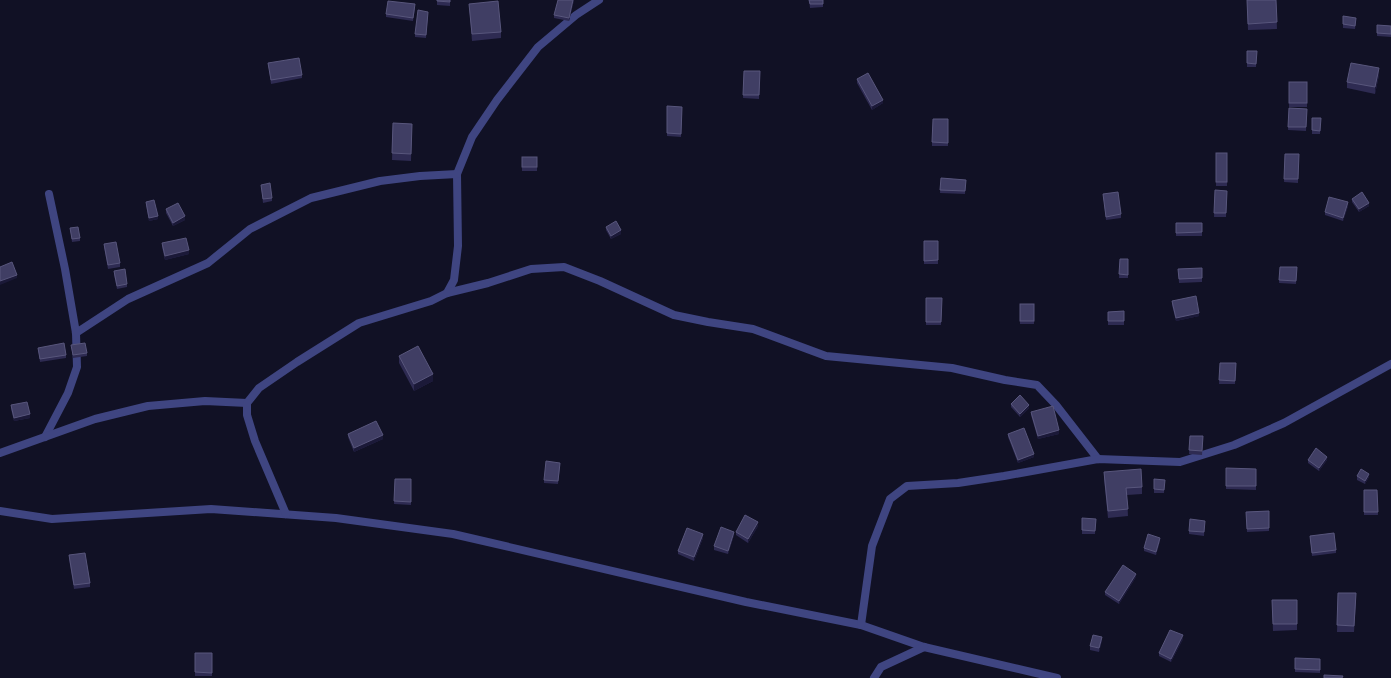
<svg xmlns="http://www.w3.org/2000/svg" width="1391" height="678" font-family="'PT Sans Narrow',sans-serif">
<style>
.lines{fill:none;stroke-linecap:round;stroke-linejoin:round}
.minor{stroke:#3f4581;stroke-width:8}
.wall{fill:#2e2b52}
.shaded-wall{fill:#1b1938}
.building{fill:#403e64;stroke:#58567c}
</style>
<rect width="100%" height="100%" fill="#111125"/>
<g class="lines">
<g class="minor">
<path d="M447 293 454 280 458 246 457 174 472 137 497 100 538 47 576 15 599 0"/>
<path d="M76 333 128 299 208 263 250 229 311 198 380 181 420 176 457 174"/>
<path d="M45 437 68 393 77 367 76 333 65 269 49 194"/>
<path d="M0 453 95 419 148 406 205 401 247 403"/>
<path d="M0 511 52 519 211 509 336 518 453 534 746 602 861 625 924 647 1057 678"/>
<path d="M286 514 255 441 247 415V403L259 388 297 362 359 323 431 301 447 293 488 283 531 269 564 267 600 281 674 315 708 322 753 329 826 356 952 368 1005 380 1037 385 1056 405 1098 459"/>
<path d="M861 625 872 546 890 499 907 486 958 483 1004 476 1098 459 1180 462 1234 445 1284 423 1391 364"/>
<path d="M874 678 881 667 924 647"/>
</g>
</g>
<g class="wall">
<path d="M437 0H450V6L437 5Z"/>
<path d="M574 0 569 21 554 18V15Z"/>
<path d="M809 0H823V7L810 8Z"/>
<path d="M1247 0H1276L1277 29 1248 30Z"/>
<path d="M469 4 501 32V38L472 41Z"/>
<path d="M415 8 413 21 386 17V14Z"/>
<path d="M428 15 426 38 415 37V34Z"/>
<path d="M1343 16 1356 21 1355 29 1343 28Z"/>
<path d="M1391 26V37L1377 36V33Z"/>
<path d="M1247 51H1257L1256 67H1247Z"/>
<path d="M268 63 302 75V78L271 84Z"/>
<path d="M744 71H760L759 99 743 98Z"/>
<path d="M1379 75 1375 94 1347 88V82Z"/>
<path d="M857 79 883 103 872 110 857 83Z"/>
<rect x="1289" y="82" width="18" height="25"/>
<path d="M682 107 681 137 667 136V133Z"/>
<path d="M1289 108 1307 109 1306 131 1288 130Z"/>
<path d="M1312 118H1321L1320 134H1312Z"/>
<path d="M948 119V146H932V142Z"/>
<path d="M393 123 412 124 411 161 392 160Z"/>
<rect x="1216" y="153" width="11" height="33"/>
<path d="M1285 154H1299L1298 183 1284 182Z"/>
<rect x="522" y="157" width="15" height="14"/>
<path d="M941 178 966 180 965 194 940 193Z"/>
<path d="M261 185 272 198V201L263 203Z"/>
<path d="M1215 190 1227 191 1226 217H1214Z"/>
<path d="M1103 194 1121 214V218L1106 220Z"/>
<path d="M1352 199 1369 206 1359 212 1352 202Z"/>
<path d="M146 202 158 219 149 221 146 205Z"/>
<path d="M1348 206 1343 221 1325 215V212Z"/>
<path d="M166 209 185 220 173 226 166 213Z"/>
<rect x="1176" y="223" width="26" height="13"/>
<path d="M606 227 621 234 611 239 606 230Z"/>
<path d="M70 228 80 238V241L72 242Z"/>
<rect x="924" y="241" width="14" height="23"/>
<path d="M162 243 189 254 165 260 162 247Z"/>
<path d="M104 244 120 263V267L108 269 104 247Z"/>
<path d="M1120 259H1128V278H1119Z"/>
<path d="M1280 267H1297L1296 284 1279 283Z"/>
<path d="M1202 268V282L1179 283 1178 269Z"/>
<path d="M114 271 127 284V287L117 289 114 275Z"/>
<path d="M926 298H942L941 325H926Z"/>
<path d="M1172 301 1199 316 1176 321 1172 305Z"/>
<rect x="1020" y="304" width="14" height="20"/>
<path d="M1124 311V325H1108V312Z"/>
<path d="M71 345 87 353V356L73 358Z"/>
<path d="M38 348 66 355V358L40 362Z"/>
<path d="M399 356 433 381 414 391 399 363Z"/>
<path d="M1220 363H1236L1235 384H1219Z"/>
<path d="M1011 404 1029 408 1020 417 1011 407Z"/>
<path d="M11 405 30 418 14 421 11 409Z"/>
<path d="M1031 412 1059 434 1038 439 1031 415Z"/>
<path d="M348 434 383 439 354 452 348 437Z"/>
<path d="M1008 434 1034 457 1018 463 1008 437Z"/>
<path d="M1190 436H1203L1202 455 1189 454Z"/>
<path d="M1308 460H1327L1319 471 1308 463Z"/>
<path d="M560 466 558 484 544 483V480Z"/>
<path d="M1226 468 1256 469V490L1226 489Z"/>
<path d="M1104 472 1142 487V494L1127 495 1128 516 1108 518 1104 479Z"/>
<path d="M1357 476 1369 477 1365 484 1357 480Z"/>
<path d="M395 479H411V505L394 504Z"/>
<path d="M1154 479 1165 480 1164 493H1154Z"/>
<path d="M1364 490H1377L1378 515H1364Z"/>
<path d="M1269 511V531L1247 532 1246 512Z"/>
<path d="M1096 519 1095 534H1082V530Z"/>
<path d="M1205 521 1204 536 1189 534V531Z"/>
<path d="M758 526 748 543 736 535V532Z"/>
<path d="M734 535 728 554 714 550V546Z"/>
<path d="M1310 536 1336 550V553L1312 556Z"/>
<path d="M703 538 694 561 678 554V551Z"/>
<path d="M1160 541 1156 555 1144 551V548Z"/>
<path d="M69 555 90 583V587L74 589 69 559Z"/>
<path d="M1136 577 1119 604 1105 595V592Z"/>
<path d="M1338 593 1356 600 1354 632H1337Z"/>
<path d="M1272 600H1297V630L1273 631Z"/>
<path d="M1183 639 1171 662 1159 656V653Z"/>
<path d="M1102 640 1099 652 1090 650V646Z"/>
<rect x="195" y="653" width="17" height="23"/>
<path d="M1295 658 1320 659V673L1295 672Z"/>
</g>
<g class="shaded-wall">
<path d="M573 0H574L569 21V18Z"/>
<path d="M1379 68V75L1375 94V87Z"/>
<path d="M883 100V103L872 110V106Z"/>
<path d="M1348 202V206L1343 221V218Z"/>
<path d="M1369 203V206L1359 212V209Z"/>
<path d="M158 216V219L149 221V218Z"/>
<path d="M185 216V220L173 226V223Z"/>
<path d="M621 230V234L611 239V236Z"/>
<path d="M189 250V254L165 260V256Z"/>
<path d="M17 275V278L0 285V281Z"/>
<path d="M1199 313V316L1176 321V318Z"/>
<path d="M433 374V381L414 391V384Z"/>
<path d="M1029 405V408L1020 417V414Z"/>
<path d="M30 414V418L14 421V418Z"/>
<path d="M1059 430V434L1038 439V436Z"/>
<path d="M383 435V439L354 452V448Z"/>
<path d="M1034 454V457L1018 463V460Z"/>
<path d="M1327 457V460L1319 471V468Z"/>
<path d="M1369 474V477L1365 484V481Z"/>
<path d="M758 522V526L748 543V539Z"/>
<path d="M734 532V535L728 554V551Z"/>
<path d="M703 534V538L694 561V557Z"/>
<path d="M1160 538V541L1156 555V552Z"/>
<path d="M1136 574V577L1119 604V601Z"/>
<path d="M1183 635V639L1171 662V659Z"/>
<path d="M1102 637V640L1099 652V648Z"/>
</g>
<g class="building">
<path d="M437 0H450V2L437 1Z"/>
<path d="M558 0H573L569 18 554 15Z"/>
<path d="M809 0H823V4H810Z"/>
<path d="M1247 0H1276L1277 22 1248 24Z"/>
<path d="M388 1 415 4 413 18 386 14Z"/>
<path d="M498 1 501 32 472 34 469 4Z"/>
<path d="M418 10 428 12 426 35 415 34Z"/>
<path d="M1343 16 1356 18 1355 26 1343 24Z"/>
<path d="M1377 25 1391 26V34L1377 33Z"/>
<path d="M1247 51H1257L1256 64 1247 63Z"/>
<path d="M299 58 302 75 271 80 268 63Z"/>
<path d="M1351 63 1379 68 1375 87 1347 82Z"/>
<path d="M744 71H760L759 95H743Z"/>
<path d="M868 73 883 100 872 106 857 79Z"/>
<rect x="1289" y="82" width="18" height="21"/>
<path d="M667 106 682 107 681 134 667 133Z"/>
<path d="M1289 108 1307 109 1306 127H1288Z"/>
<path d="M1312 118H1321L1320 131 1312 130Z"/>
<path d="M933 119H948V143L932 142Z"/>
<path d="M393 123 412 124 411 154 392 153Z"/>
<rect x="1216" y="153" width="11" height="29"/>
<path d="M1285 154H1299L1298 179H1284Z"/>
<rect x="522" y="157" width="15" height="10"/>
<path d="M941 178 966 180 965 191 940 190Z"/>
<path d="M270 183 272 198 263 199 261 185Z"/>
<path d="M1215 190 1227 191 1226 213H1214Z"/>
<path d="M1118 192 1121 214 1106 217 1103 194Z"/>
<path d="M1362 192 1369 203 1359 209 1352 199Z"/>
<path d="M1329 197 1348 202 1343 218 1325 212Z"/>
<path d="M154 200 158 216 149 218 146 202Z"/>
<path d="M178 203 185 216 173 223 166 209Z"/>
<path d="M616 221 621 230 611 236 606 227Z"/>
<path d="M1176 223H1202V232L1176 233Z"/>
<path d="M78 227 80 238 72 239 70 228Z"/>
<path d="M186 238 189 250 165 256 162 243Z"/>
<path d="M924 241H938V260L924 261Z"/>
<path d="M116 242 120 263 108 265 104 244Z"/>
<path d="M1120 259H1128V275L1119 274Z"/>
<path d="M12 262 17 275 0 281V267Z"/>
<path d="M1280 267H1297L1296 281 1279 280Z"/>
<path d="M1202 268V278L1179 279 1178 269Z"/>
<path d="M125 269 127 284 117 286 114 271Z"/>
<path d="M1196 296 1199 313 1176 318 1172 301Z"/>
<path d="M926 298H942L941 322H926Z"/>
<rect x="1020" y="304" width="14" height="17"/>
<path d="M1124 311V321H1108V312Z"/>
<path d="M64 343 66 355 40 359 38 348Z"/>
<path d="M85 343 87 353 73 355 71 345Z"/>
<path d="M418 346 433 374 414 384 399 356Z"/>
<path d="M1220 363H1236L1235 381 1219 380Z"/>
<path d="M1020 395 1029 405 1020 414 1011 404Z"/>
<path d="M27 402 30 414 14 418 11 405Z"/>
<path d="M1053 406 1059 430 1038 436 1031 412Z"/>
<path d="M376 421 383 435 354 448 348 434Z"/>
<path d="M1024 428 1034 454 1018 460 1008 434Z"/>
<path d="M1190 436H1203L1202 451 1189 450Z"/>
<path d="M1316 448 1327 457 1319 468 1308 460Z"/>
<path d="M546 461 560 463 558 481 544 480Z"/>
<path d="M1226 468 1256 469V486H1226Z"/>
<path d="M1141 469 1142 487 1126 488 1128 509 1108 511 1104 472Z"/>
<path d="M1361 469 1369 474 1365 481 1357 476Z"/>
<path d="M395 479H411V502L394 501Z"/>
<path d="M1154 479 1165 480 1164 490 1154 489Z"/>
<path d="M1364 490H1377L1378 512H1364Z"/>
<path d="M1269 511V528L1247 529 1246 512Z"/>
<path d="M745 515 758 522 748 539 736 532Z"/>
<path d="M1082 518 1096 519 1095 531 1082 530Z"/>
<path d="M1190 519 1205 521 1204 532 1189 531Z"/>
<path d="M721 527 734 532 728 551 714 546Z"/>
<path d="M687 528 703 534 694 557 678 551Z"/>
<path d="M1334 533 1336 550 1312 553 1310 536Z"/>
<path d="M1148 534 1160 538 1156 552 1144 548Z"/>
<path d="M85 553 90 583 74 585 69 555Z"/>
<path d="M1123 565 1136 574 1119 601 1105 592Z"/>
<path d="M1338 593H1356L1354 626 1337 625Z"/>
<path d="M1272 600H1297V624H1273Z"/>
<path d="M1170 630 1183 635 1171 659 1159 653Z"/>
<path d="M1093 635 1102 637 1099 648 1090 646Z"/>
<path d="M195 653H212V673L195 672Z"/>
<path d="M1295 658 1320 659V670L1295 669Z"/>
<path d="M1324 675 1343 676 1342 678H1324Z"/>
</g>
</svg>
